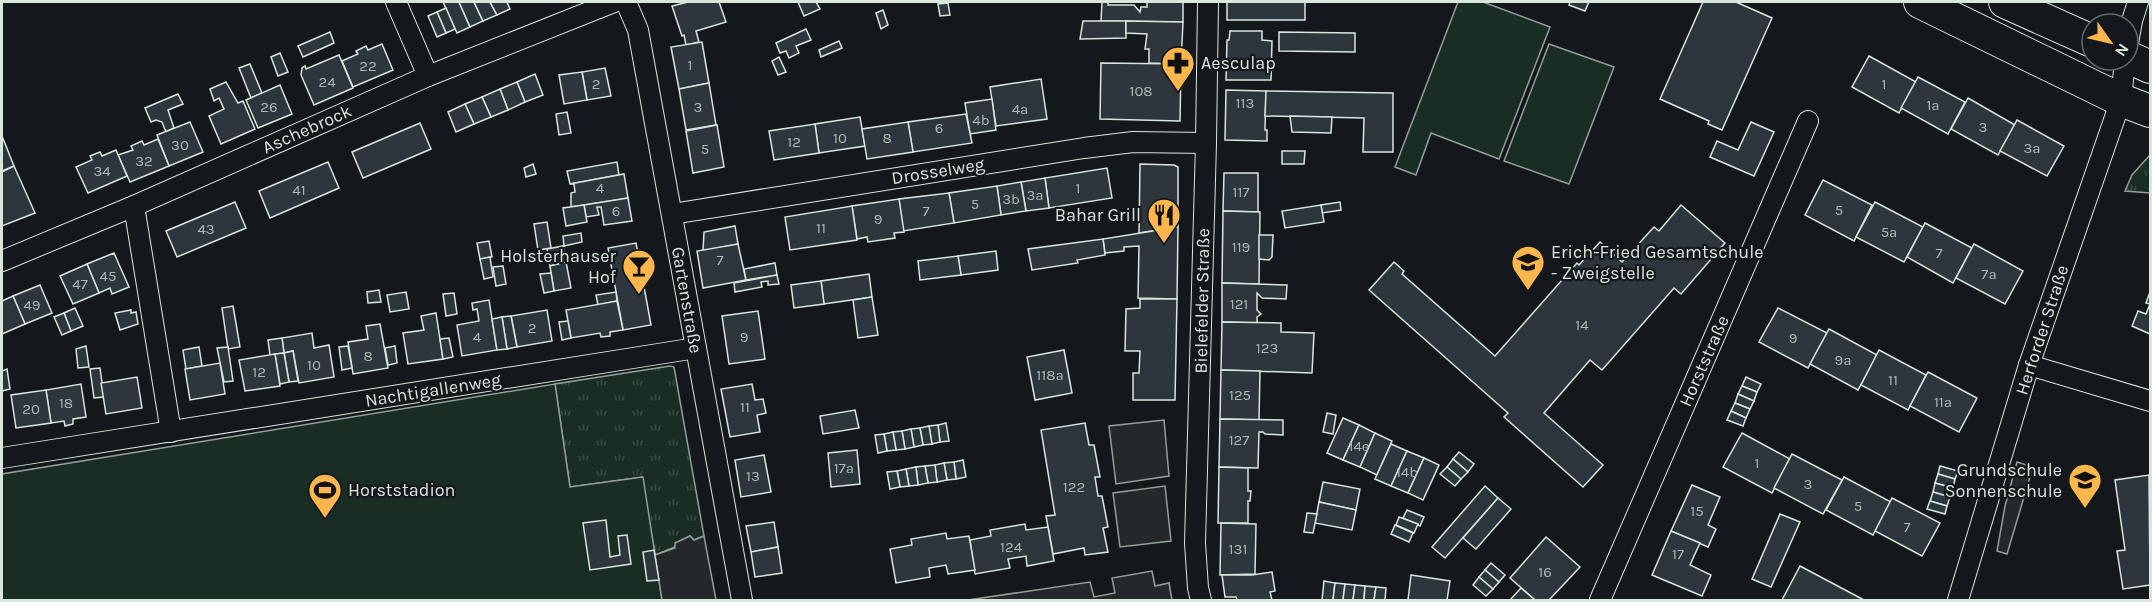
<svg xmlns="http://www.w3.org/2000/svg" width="2152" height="602" font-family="Karla,sans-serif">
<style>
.grass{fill:url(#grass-tufts);stroke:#939e99;stroke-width:1.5}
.park{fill:#1a2d24;stroke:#939e99;stroke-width:1.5}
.parking{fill:#24282b;stroke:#939e99;stroke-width:1.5}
.building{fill:#2c363c;stroke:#d8e6dc;stroke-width:1.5}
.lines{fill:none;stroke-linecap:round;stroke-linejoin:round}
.minor-casing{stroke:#d8e6dc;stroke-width:22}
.primary-casing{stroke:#d8e6dc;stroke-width:34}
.minor{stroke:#14181c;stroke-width:20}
.primary{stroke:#14181c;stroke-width:32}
.labels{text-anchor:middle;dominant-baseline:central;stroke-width:4.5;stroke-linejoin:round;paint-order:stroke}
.number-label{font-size:15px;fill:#adbab4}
.poi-label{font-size:18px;fill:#d8e6dc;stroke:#14181c;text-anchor:start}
.street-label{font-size:18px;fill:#d8e6dc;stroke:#14181c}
</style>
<defs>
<pattern id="grass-tufts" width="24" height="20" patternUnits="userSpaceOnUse" patternTransform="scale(1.5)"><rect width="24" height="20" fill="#1a2d24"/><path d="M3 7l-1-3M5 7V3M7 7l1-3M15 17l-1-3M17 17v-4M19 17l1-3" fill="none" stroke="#3b4b43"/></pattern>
</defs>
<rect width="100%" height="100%" fill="#14181c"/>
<g class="grass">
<path d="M2150 155V193L2125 191 2132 175Z"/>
<path d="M670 366 674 367 704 536 694 540 690 536 676 543 675 547 655 555 642 477 570 487 555 384Z"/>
</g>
<g class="park">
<path d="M1458 2H1483L1550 27 1499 159 1431 133 1416 175 1395 167Z"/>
<path d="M1549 44 1614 67 1569 184 1504 161Z"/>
<path d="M555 384 570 487 643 477 662 600H2V474Z"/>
</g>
<g class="parking">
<path d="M1164 420 1169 476 1116 484 1109 426Z"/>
<path d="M2017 462 2033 467 2007 554 1997 551 2005 506Z"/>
<path d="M1165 486 1171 541 1120 547 1113 493Z"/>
<path d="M690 536 694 540 704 536 716 600H662L655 555 675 548V543Z"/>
<path d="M1152 571 1155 586 1169 583 1172 600H968L1090 582 1094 597 1115 593 1112 578Z"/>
</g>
<g class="building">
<path d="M443 2H459L470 27 457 33Z"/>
<path d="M459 2H474L483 21 470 27Z"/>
<path d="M474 2H490L497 15 483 21Z"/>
<path d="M490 2H507L510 9 497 15Z"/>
<path d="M688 2H719L726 22 696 31 699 42 686 45 684 35 682 36 672 6Z"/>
<path d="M798 2H816L820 9 804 16Z"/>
<path d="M1102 2H1108V5H1134L1140 12 1141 7H1147V2H1183V22L1101 21Z"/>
<rect x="1227" y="2" width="78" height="18"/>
<path d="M1570 2H1589L1585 11 1569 5Z"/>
<path d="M1703 2H1736L1772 18 1722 130 1708 124 1709 121 1660 99Z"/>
<path d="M948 3 950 15 940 16 938 4Z"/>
<path d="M446 8 455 29 446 33 437 12Z"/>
<path d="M883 10 888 25 881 29 876 13Z"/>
<path d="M437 12 446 33 437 37 428 16Z"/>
<path d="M1083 21H1126V38L1080 39Z"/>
<path d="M1126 21 1183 22 1181 64 1149 63V49H1145L1147 34 1126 33Z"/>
<path d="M806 29 811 40 796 46 799 53 789 58 786 51 780 53 776 43Z"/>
<path d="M1230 31H1262V40L1272 41 1271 80H1226L1227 40H1229Z"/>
<path d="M330 32 334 43 303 57 298 46Z"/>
<path d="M1279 32 1355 33V52L1279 51Z"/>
<path d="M839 41 842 48 821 57 819 50Z"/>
<path d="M702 42 709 83 679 89 671 47Z"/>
<path d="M382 44 393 70 353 87 342 61 358 54 356 51 366 46 368 50Z"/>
<path d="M280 53 288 72 278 76 271 57Z"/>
<path d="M339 55 353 88 314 105 301 75 302 68 305 66 306 69Z"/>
<path d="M1869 56 1916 82 1899 113 1852 87Z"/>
<path d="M779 57 786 72 778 75 772 61Z"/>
<path d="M1101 63 1181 64 1180 121 1100 119Z"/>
<path d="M250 64 262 93 251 98 239 68Z"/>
<path d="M605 68 611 96 587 100 582 72Z"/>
<path d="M582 72 587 100 564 104 559 75Z"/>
<path d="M535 74 543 95 525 102 517 82Z"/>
<path d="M1918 77 1965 102 1948 134 1901 108Z"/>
<path d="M1041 79 1047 119 996 126 990 87Z"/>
<path d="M226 82 238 103 243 101 255 129 221 144 209 116 224 109 219 98 214 101 210 89Z"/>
<path d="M517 82 525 102 508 110 500 89Z"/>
<path d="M709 83 716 125 686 130 679 89Z"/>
<path d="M280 85 292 114 258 128 246 100Z"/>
<path d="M500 89 508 110 491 117 482 97Z"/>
<path d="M1226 90 1266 91 1265 130H1267V141L1225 140Z"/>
<path d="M1266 91 1393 93V152H1363L1364 118 1265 116Z"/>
<path d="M178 94 183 104 168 110 174 128 166 132 162 122 156 120 151 122 145 108Z"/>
<path d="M482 97 491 117 474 124 465 104Z"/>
<path d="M1968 98 2015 125 1998 155 1951 129Z"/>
<path d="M992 99 996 130 970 134 965 103Z"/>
<path d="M465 104 474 124 456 132 448 112Z"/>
<path d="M567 112 571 133 559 135 556 114Z"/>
<path d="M966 114 972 143 913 152 908 122Z"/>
<path d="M1290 116 1332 117 1331 133 1292 132Z"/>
<path d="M860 117 865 146 819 153 815 124Z"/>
<path d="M2017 120 2064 146 2047 176 2000 151Z"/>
<path d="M190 122 203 152 169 166 157 135Z"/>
<path d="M908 122 913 152 867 159 862 129Z"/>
<path d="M1751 122 1774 132 1754 176 1710 157 1717 141 1738 150Z"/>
<path d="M420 123 431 149 363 178 352 152Z"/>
<path d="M815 124 819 153 774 160 769 131Z"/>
<path d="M717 125 724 167 693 173 686 131Z"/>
<path d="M2 136 14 166 2 171Z"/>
<path d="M158 139 169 166 130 182 118 155 133 150 131 146 142 141 144 145Z"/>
<path d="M116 150 127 176 88 193 76 167 92 160 90 156 100 152 102 156Z"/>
<path d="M1282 151H1305L1304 164H1282Z"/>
<path d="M328 162 339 188 270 218 259 191Z"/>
<path d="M617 162 619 175 570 184 567 171Z"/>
<path d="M533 164 536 174 526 177 524 168Z"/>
<path d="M1140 164 1174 165 1178 167V227L1139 233Z"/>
<path d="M14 166 35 213 2 226V172Z"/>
<path d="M1107 168 1112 198 1049 208 1045 178Z"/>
<path d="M1224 173H1258V212L1223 211Z"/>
<path d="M624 174 628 198 571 207V193L575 192 574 184H570Z"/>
<path d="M1045 178 1049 208 1026 211 1021 182Z"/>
<path d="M1823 180 1872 205 1854 241 1805 215Z"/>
<path d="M1021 182 1026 211 1001 215 997 186Z"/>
<path d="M997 186 1001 215 954 223 949 193Z"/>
<path d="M949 193 954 223 903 231 899 199Z"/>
<path d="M628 198 632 221 604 225 601 207H597L599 215 586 217 584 205Z"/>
<path d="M899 199 904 232 894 233 895 238 868 242 867 237 857 239 852 206Z"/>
<path d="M235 202 246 228 177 257 166 231Z"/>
<path d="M1340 202 1341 210 1322 213 1321 205Z"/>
<path d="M1875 202 1923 227 1904 262 1856 237Z"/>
<path d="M584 205 587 222 566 226 563 208Z"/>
<path d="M1321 205 1324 222 1285 228 1282 211Z"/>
<path d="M1681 205 1725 243 1681 294 1674 288 1602 370 1590 360 1544 413 1603 465 1583 487 1504 417 1508 413 1369 290 1394 262 1404 271 1402 274 1495 356 1577 263 1579 265 1600 242 1622 262 1654 227 1659 231Z"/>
<path d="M852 206 857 240 790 250 785 217Z"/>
<path d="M1223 211 1260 212 1259 284 1222 283Z"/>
<path d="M547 222 551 248 538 250 534 224Z"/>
<path d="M1925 223 1972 248 1953 283 1907 257Z"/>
<path d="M735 226 738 244 703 251 704 232Z"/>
<path d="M1178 227 1177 299 1138 298 1139 246 1124 247V251L1105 253 1103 239Z"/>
<path d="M581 233 582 242 564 246 563 236Z"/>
<path d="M1259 235H1273L1272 257 1269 260 1259 259Z"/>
<path d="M1103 239 1105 255 1077 260 1078 263 1032 270 1028 249Z"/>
<path d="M489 241 492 257 480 259 477 243Z"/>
<path d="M636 243 651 325 623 330 608 248Z"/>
<path d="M738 244 746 280 703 288 697 251Z"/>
<path d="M1974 244 2023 271 2005 304 1956 278Z"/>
<path d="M563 246 566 262 550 266 547 249Z"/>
<path d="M996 251 998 270 961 275 958 256Z"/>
<path d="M114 253 129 287 112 294 110 288 99 293 87 264Z"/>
<path d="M958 256 961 275 920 280 918 261Z"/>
<path d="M490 257 493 277 484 279 480 259Z"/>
<path d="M566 262 571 288 554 291 550 266Z"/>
<path d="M775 263 777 275 746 280 744 269Z"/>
<path d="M87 264 99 293 73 304 60 276Z"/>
<path d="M503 266 506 284 496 286 493 267Z"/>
<path d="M551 273 554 291 544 293 540 274Z"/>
<path d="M869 274 872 297 824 304 821 281Z"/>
<path d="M777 275 779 284 768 285V281L761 282 762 287 735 292 734 283Z"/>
<path d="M821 281 824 304 794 308 791 285Z"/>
<path d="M1222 283 1287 285 1286 299 1262 298 1257 293V310L1261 314 1257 317V323L1222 322Z"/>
<path d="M40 285 52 313 25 324 13 296Z"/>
<path d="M379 290 381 302 368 303 367 292Z"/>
<path d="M406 292 409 309 390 312 387 295Z"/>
<path d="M616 292 617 301 598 305 596 295Z"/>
<path d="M2150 292V334L2132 326 2138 311 2146 314 2150 304 2146 303Z"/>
<path d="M454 293 457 314 446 316 443 294Z"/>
<path d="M13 296 25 324 2 334V301Z"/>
<path d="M872 297 878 335 858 338 853 300Z"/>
<path d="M1140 299H1177L1175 400H1133V373H1139L1140 351H1125L1126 309 1140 308Z"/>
<path d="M489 300 497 350 462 356 457 325 479 321 477 309 473 310 472 303Z"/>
<path d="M617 301 623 330 610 332V336L601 337 600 333 571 338 566 310Z"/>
<path d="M233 306 240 347 228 349 222 308Z"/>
<path d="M75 308 83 326 71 331 64 313Z"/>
<path d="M1778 308 1827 333 1808 368 1759 342Z"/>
<path d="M131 310V313L136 312 138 324 120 330 115 313Z"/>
<path d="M547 310 552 341 517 347 511 316Z"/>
<path d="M758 311 765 359 729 364 722 316Z"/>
<path d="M64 313 71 331 62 335 54 317Z"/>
<path d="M436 313 443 359 408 364 403 333 424 330 421 316Z"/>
<path d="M511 316 517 347 507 349 502 317Z"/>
<path d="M502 317 507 349 497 350 492 319Z"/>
<path d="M568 321 571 338 562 340 559 322Z"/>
<path d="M1222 322 1281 323V332L1314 333 1312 373 1221 370Z"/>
<path d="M380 324 388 368 353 374 348 342 368 339 366 326Z"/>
<path d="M1829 329 1877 355 1858 390 1810 364Z"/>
<path d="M312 333 314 348 329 345 334 377 299 383 293 351 284 353 282 338Z"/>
<path d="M282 338 284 353 270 355 268 340Z"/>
<path d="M449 338 453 357 443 359 440 339Z"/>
<path d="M86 346 89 367 78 368 76 349Z"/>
<path d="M348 346 352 368 342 370 339 347Z"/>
<path d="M395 346 397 363 388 365 385 348Z"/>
<path d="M199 347 202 366 186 369 183 350Z"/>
<path d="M228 347 233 381 224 382 217 348Z"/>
<path d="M1064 350 1072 393 1035 400 1027 357Z"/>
<path d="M1879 350 1926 375 1908 410 1861 385Z"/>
<path d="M293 351 298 381 289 382 284 353Z"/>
<path d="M284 353 289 382 280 384 275 354Z"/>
<path d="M275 354 280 386 245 391 239 360Z"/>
<path d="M220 363 225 394 190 400 185 369Z"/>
<path d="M100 368 104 397 94 398 90 369Z"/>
<path d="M7 369 10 389 2 391V371Z"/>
<path d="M1221 370 1260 371 1259 420 1220 419Z"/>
<path d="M1928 372 1977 398 1959 432 1910 406Z"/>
<path d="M137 377 142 408 106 414 101 383Z"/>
<path d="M1746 377 1761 384 1757 392 1742 386Z"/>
<path d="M81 384 86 417 73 419V424L65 426 64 421 51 423 46 390Z"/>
<path d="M752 384 755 400 763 399 766 413 757 415 760 432 730 437 721 389Z"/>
<path d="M1742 386 1757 392 1754 401 1738 394Z"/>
<path d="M46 390 51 423 16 428 11 395Z"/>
<path d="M1738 394 1754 401 1750 409 1735 403Z"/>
<path d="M1735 403 1750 409 1746 418 1731 411Z"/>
<path d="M855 410 859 428 823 434 820 416Z"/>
<path d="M1731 411 1746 418 1743 426 1727 420Z"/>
<path d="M1327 413 1336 415 1333 434 1323 432Z"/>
<path d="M1343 418 1359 425 1343 460 1327 453Z"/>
<path d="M1220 419 1283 420V435L1265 434 1263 432H1259L1258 468 1219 467Z"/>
<path d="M946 423 949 441 940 442 938 425Z"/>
<path d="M1085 423 1089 445H1094L1100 477H1095L1098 496H1102L1108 527 1103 528 1108 552 1085 555 1084 548 1053 554 1046 516 1055 515 1041 430Z"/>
<path d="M938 425 940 442 932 444 929 426Z"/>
<path d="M1359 425 1375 433 1360 467 1343 460Z"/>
<path d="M929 426 932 444 923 445 920 428Z"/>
<path d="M920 428 923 445 914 447 911 429Z"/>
<path d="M911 429 914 447 905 449 902 431Z"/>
<path d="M902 431 905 449 896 450 893 432Z"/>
<path d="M893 432 896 450 887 451 884 434Z"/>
<path d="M1375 433 1392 441 1377 475 1360 467Z"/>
<path d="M1742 433 1790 459 1772 493 1723 467Z"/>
<path d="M884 434 887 451 878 453 875 435Z"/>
<path d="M1391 444 1407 451 1391 486 1375 479Z"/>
<path d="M857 450 860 484 831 487 828 453Z"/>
<path d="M1407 451 1424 458 1408 493 1391 486Z"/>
<path d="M1459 452 1474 464 1468 472 1453 459Z"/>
<path d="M1792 454 1842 480 1823 514 1774 488Z"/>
<path d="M764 455 771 492 741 497 735 460Z"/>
<path d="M1424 458 1439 465 1423 500 1408 493Z"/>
<path d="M1453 459 1468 472 1461 479 1447 467Z"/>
<path d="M963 460 966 477 956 479 954 462Z"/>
<path d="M954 462 956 479 947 480 944 463Z"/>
<path d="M944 463 947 480 937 482 935 465Z"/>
<path d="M935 465 937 482 928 483 925 466Z"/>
<path d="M925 466 928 483 918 485 916 467Z"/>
<path d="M1940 466 1958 471 1955 479 1938 474Z"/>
<path d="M916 467 918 485 909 486 906 469Z"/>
<path d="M1219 467 1248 468V491H1251L1250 501H1248V523H1218Z"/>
<path d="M1447 467 1461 479 1455 486 1440 474Z"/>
<path d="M906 469 909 486 900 487 897 471Z"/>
<path d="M897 471 900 487 890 489 887 472Z"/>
<path d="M1938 474 1955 479 1953 488 1935 483Z"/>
<path d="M2149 475 2150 585 2123 589 2117 551 2125 550 2115 480Z"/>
<path d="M1844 477 1891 502 1873 535 1826 510Z"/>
<path d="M1323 482 1360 489 1356 510 1319 502Z"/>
<path d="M1935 483 1953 488 1950 497 1933 492Z"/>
<path d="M1692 485 1720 497 1708 525 1716 529 1708 547 1671 531Z"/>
<path d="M1485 486 1498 498 1445 558 1432 547Z"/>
<path d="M1933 492 1950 497 1947 506 1930 501Z"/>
<path d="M1498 498 1511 509 1476 549 1463 538Z"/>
<path d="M1892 498 1940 523 1922 556 1875 531Z"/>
<path d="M1930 501 1947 506 1945 514 1927 509Z"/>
<path d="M1319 502 1356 510 1352 530 1315 523Z"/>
<path d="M1407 510 1424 517 1420 526 1403 518Z"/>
<path d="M1307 513 1317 514 1313 533 1304 532Z"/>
<path d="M1780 514 1800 522 1771 587 1752 579Z"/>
<path d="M1399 517 1418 524 1414 533 1396 525Z"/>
<path d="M606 520 610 557 620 555 618 536 627 535 631 564 590 570 583 523Z"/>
<path d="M774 522 778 547 751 552 746 526Z"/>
<path d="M1221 523 1256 524 1255 574 1220 575Z"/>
<path d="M1025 524 1026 530 1048 527 1054 561 1027 566 1026 556 1008 559 1010 568 975 574 970 540 991 536 990 530Z"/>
<path d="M1395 525 1413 533 1409 542 1391 534Z"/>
<path d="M1671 531 1700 543 1690 565 1711 575 1702 596 1652 575Z"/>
<path d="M946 533 947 539 969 536 975 570 948 574 946 565 929 568 930 577 896 583 890 549 912 545 911 539Z"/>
<path d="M1546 537 1580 567 1549 600H1535L1510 578Z"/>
<path d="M778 547 782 573 755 577 751 552Z"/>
<path d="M654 550 659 580 647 581 643 552Z"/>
<path d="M1491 563 1505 575 1499 582 1485 570Z"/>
<path d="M1800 566 1864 600H1782Z"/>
<path d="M1485 570 1499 582 1493 589 1479 577Z"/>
<path d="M1272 572 1275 591 1270 592 1272 600H1237L1236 597H1225L1222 575H1252Z"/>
<path d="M1411 575 1450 581 1447 600H1408Z"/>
<path d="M1479 577 1493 589 1486 596 1473 585Z"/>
<path d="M1324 581 1335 583 1333 600H1322Z"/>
<path d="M1335 583 1345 584 1343 600H1333Z"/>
<path d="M1345 584 1355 585 1353 600H1343Z"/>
<path d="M1355 585 1365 586 1364 600H1353Z"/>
<path d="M1365 586 1376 587 1374 600H1364Z"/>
<path d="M1376 587 1386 588 1385 600H1374Z"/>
<path d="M1521 588 1535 600H1510Z"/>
</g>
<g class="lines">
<defs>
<g id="minor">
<path d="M396 2 428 76"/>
<path d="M626 2 638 30 742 600"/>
<path d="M2128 43 2132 21 2138 2"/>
<path d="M134 206 171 432"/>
<path d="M672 214 1084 148 1133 142 1206 143"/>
<path d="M2 261 134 206 428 76 614 2"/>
<path d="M2029 365 2150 401"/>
<path d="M2 458 696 348"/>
<path d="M1201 600 1198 588 1195 543 1206 143 1208 2"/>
<path d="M1600 600 1808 121"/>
<path d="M1958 600 2029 365 2121 100 2125 60"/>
</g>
<g id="primary">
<path d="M1920 2 2121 100 2150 111"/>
<path d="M2005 2 2092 41"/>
<path d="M2128 57 2150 67"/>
</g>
</defs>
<use href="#minor" class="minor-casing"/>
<use href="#primary" class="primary-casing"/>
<use href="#minor" class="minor"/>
<use href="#primary" class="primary"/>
</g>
<defs>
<symbol id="pharmacy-pin" viewBox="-11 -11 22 30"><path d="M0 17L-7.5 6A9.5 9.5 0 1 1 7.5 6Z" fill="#ffb74d" stroke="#14181c"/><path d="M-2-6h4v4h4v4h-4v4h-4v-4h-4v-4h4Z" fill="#111"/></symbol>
<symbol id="restaurant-pin" viewBox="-11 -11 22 30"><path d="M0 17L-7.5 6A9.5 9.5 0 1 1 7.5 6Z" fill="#ffb74d" stroke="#14181c"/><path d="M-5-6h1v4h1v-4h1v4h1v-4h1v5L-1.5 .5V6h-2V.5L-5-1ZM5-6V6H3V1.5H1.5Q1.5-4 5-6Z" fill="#111"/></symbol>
<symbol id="school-pin" viewBox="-11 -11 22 30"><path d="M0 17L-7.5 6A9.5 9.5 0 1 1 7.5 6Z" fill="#ffb74d" stroke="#14181c"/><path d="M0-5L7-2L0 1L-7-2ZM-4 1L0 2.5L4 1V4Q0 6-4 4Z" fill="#111"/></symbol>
<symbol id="bar-pin" viewBox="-11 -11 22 30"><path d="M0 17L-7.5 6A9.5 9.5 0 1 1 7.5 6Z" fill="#ffb74d" stroke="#14181c"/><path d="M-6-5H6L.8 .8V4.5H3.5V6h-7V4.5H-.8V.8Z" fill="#111"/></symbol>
<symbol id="stadium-pin" viewBox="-11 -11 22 30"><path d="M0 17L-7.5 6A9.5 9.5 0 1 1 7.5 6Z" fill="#ffb74d" stroke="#14181c"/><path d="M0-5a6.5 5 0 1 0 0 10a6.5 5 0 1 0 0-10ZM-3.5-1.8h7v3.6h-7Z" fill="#111"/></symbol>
</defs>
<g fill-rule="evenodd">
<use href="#pharmacy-pin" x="1159" y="44" width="38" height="52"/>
<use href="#restaurant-pin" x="1145" y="196" width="38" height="52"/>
<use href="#school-pin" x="1509" y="243" width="38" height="52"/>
<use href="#bar-pin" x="620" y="247" width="38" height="52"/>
<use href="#school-pin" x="2066" y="461" width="38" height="52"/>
<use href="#stadium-pin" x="306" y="471" width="38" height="52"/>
</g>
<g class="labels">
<g class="number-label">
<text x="690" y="65">1</text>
<text x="368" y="66">22</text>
<text x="327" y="82">24</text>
<text x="596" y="84">2</text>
<text x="1884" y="84">1</text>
<text x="1141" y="91">108</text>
<text x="1245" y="103">113</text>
<text x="1933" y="105">1a</text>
<text x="269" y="107">26</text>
<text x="698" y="107">3</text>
<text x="1020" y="109">4a</text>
<text x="981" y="120">4b</text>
<text x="1983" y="127">3</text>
<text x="939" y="128">6</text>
<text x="840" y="138">10</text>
<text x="887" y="138">8</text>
<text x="794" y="142">12</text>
<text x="180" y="145">30</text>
<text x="2032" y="148">3a</text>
<text x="705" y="149">5</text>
<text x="144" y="161">32</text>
<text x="102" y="171">34</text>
<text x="600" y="188">4</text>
<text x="1078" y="188">1</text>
<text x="299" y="190">41</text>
<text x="1241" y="192">117</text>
<text x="1035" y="195">3a</text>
<text x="1011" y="199">3b</text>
<text x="975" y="204">5</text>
<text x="1839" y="210">5</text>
<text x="616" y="211">6</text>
<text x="926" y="211">7</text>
<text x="878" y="219">9</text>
<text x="821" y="228">11</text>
<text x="206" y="229">43</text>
<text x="1889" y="232">5a</text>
<text x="1241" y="247">119</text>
<text x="1939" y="253">7</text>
<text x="720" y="260">7</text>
<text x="1989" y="274">7a</text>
<text x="108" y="276">45</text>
<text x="80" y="284">47</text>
<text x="1239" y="304">121</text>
<text x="32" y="305">49</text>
<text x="1582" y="325">14</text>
<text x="532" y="328">2</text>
<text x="477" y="337">4</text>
<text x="744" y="337">9</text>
<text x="1793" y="338">9</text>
<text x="1267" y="348">123</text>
<text x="368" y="356">8</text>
<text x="1843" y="360">9a</text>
<text x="314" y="365">10</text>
<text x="259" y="372">12</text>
<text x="1050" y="375">118a</text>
<text x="1893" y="380">11</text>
<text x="1240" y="395">125</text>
<text x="1943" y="402">11a</text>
<text x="66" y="403">18</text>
<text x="745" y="407">11</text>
<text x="31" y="409">20</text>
<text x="1239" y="440">127</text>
<text x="1359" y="446">14e</text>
<text x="1757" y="463">1</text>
<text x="844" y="468">17a</text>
<text x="1407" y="472">14b</text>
<text x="753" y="476">13</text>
<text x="1808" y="484">3</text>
<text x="1074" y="487">122</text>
<text x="1858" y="506">5</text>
<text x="1697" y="511">15</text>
<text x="1907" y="527">7</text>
<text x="1011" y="547">124</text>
<text x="1238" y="549">131</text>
<text x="1678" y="554">17</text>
<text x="1545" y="572">16</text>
</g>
<g class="poi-label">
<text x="1201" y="63">Aesculap</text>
<text x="1141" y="215" text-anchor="end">Bahar Grill</text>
<text x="1551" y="252">Erich-Fried Gesamtschule<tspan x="1551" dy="21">- Zweigstelle</tspan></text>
<text x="616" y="256" text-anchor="end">Holsterhauser<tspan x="616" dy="21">Hof</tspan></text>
<text x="2062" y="470" text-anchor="end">Grundschule<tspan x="2062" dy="21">Sonnenschule</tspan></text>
<text x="348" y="490">Horststadion</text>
</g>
<g class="street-label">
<text transform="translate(307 129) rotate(-24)">Aschebrock</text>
<text transform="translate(938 171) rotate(-9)">Drosselweg</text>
<text transform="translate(687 300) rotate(80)">Gartenstraße</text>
<text transform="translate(1202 301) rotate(-89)">Bielefelder Straße</text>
<text transform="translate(2042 330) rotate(-72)">Herforder Straße</text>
<text transform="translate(1704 361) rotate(-66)">Horststraße</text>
<text transform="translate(433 390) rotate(-9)">Nachtigallenweg</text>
</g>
</g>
<rect width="2152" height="602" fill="none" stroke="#d8e6dc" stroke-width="6"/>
<g transform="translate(2110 42) rotate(124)"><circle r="28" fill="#14181c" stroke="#626a69" stroke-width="1.5"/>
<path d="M0-4.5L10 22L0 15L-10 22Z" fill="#ffb74d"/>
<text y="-9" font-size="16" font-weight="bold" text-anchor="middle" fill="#d8e6dc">N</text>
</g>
</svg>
